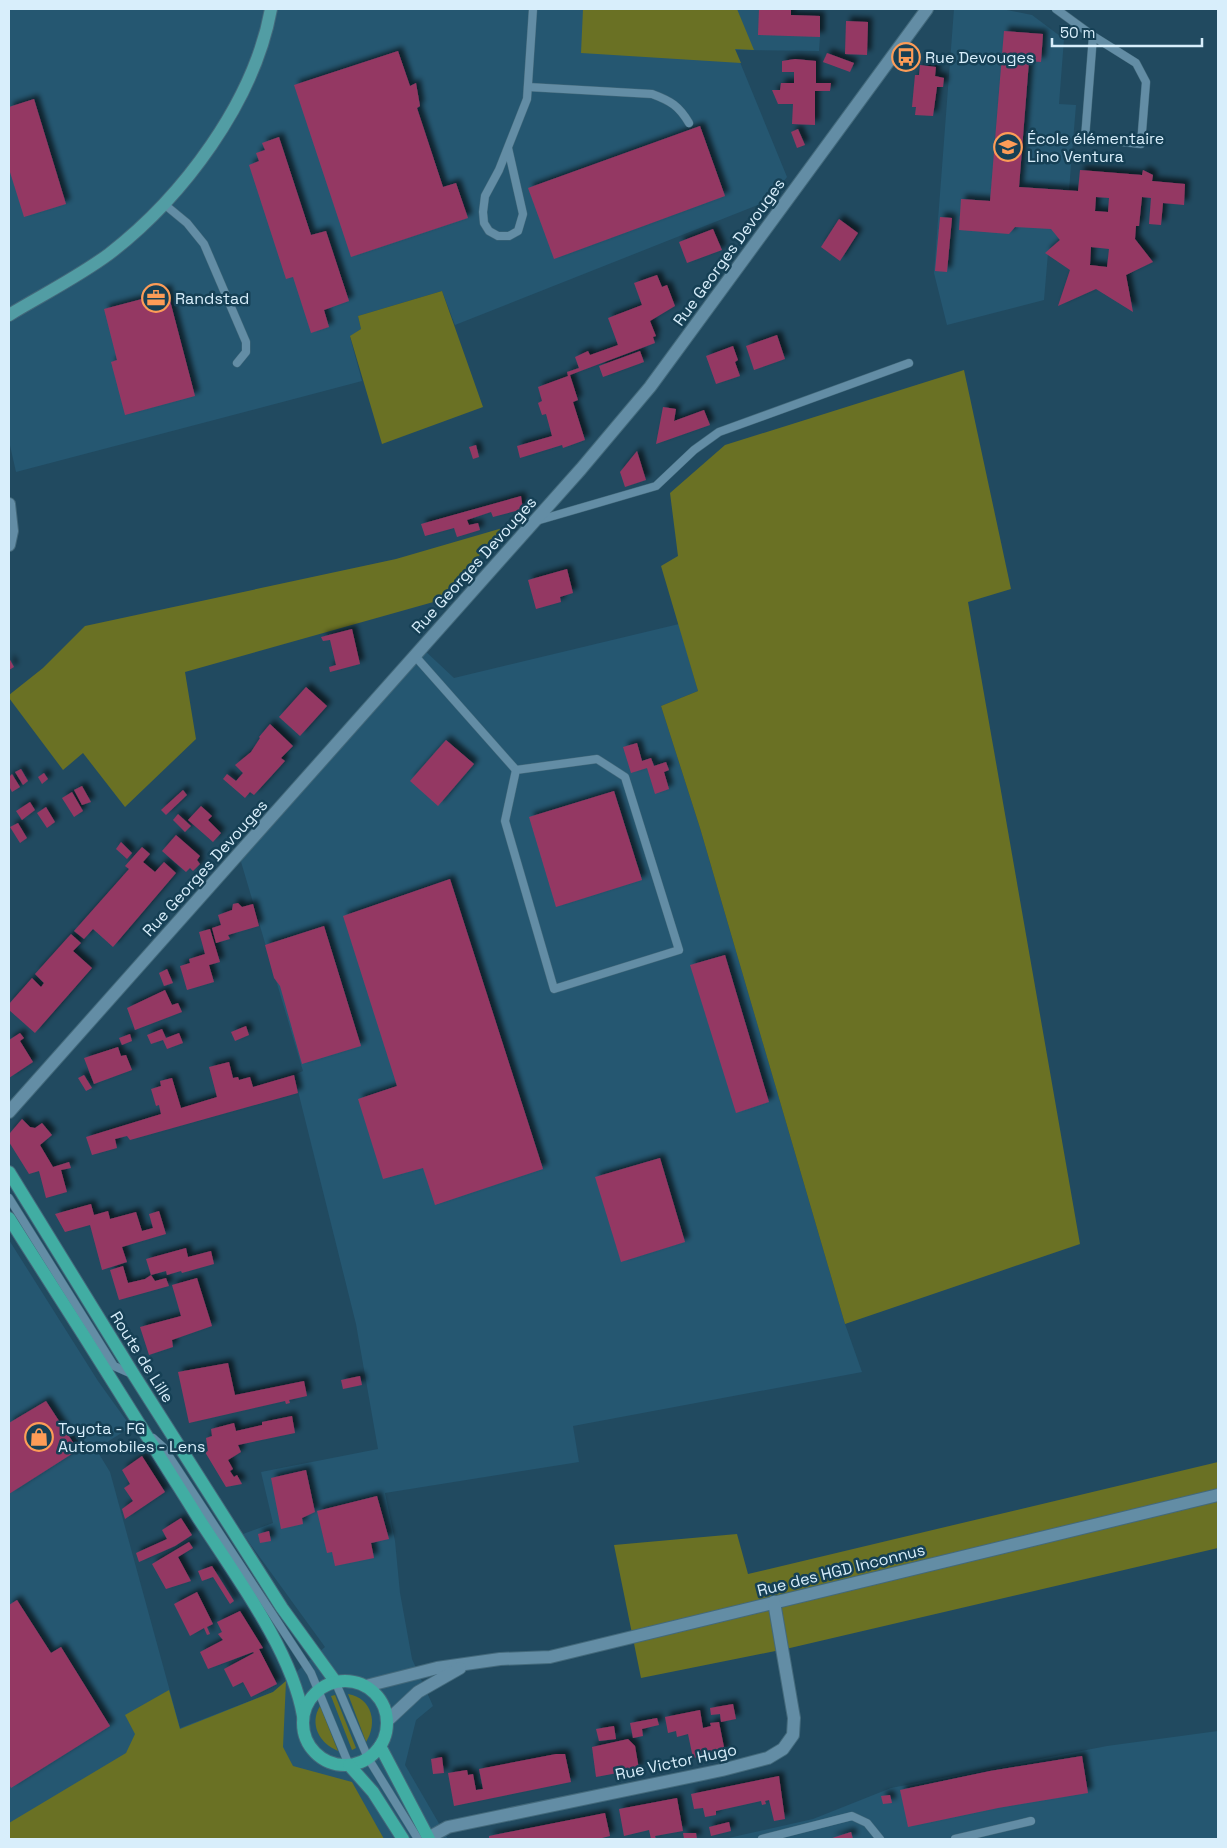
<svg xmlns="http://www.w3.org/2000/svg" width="1227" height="1848" font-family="'Space Grotesk',sans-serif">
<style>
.built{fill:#255771}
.green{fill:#6a7124}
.building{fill:#943963;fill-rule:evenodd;filter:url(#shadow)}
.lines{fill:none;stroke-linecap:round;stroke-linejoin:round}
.lane-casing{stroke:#43697b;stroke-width:9}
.street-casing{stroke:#43697b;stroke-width:14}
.secondary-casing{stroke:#43697b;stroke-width:14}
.primary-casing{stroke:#43697b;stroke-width:14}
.lane{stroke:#638da5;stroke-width:8}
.street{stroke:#638da5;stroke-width:12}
.secondary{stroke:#529da4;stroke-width:12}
.primary{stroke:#41ada3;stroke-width:12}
.labels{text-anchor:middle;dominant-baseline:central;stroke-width:5;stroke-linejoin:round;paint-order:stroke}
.poi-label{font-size:16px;fill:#d8eefb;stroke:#164055;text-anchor:start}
.street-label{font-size:16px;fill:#d8eefb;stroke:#164055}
</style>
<defs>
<filter id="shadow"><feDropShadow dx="4.5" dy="-4.5" stdDeviation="2.5" flood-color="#0009"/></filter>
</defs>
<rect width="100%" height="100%" fill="#214a60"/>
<g class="built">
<path d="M9 9H791V15L820 16V37L819 51 735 50 787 177 768 201 455 325 442 291 358 316 361 329 350 337 362 381 16 472 9 441Z"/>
<path d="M954 9H1002L1032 15 1064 39 1059 104 1076 105 1069 190 1078 191 1075 233 1048 253 1044 300 947 325 934 273Z"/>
<path d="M679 624 698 691 661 706 700 828 845 1324 862 1372 573 1426 579 1462 385 1493 395 1541 400 1593 412 1659 433 1706 416 1720 405 1765 448 1839H9V1240L98 1381 131 1427 96 1449 110 1472 180 1728 273 1692 325 1647 243 1534 273 1523 261 1472 378 1449 356 1324 294 1075 303 1071 239 855 422 648 454 678Z"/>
<path d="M1218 1731V1839H724L813 1819 891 1788 1107 1746Z"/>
</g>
<g class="green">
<path d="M583 9H737L754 50 735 49 741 63 581 53Z"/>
<path d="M442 291 483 407 382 444 350 336 361 329 358 316Z"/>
<path d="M964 370 1011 589 968 602 1080 1244 845 1324 700 828 661 706 698 691 661 566 678 556 670 493 725 445Z"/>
<path d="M506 527 437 601 185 672 196 739 125 807 83 753 63 770 9 698V695L43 668 85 626 396 559Z"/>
<path d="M1218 1462V1548L790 1648 641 1678 614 1545 737 1534 748 1574Z"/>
<path d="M286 1681 283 1747 293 1766 352 1782 384 1839H9V1823L126 1753 135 1734 125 1715 169 1690 180 1729 273 1692Z"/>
<path d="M348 1694C372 1698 378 1723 366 1742Z"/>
<path d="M335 1695 356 1748 352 1750 331 1696Z"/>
<path d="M320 1706 338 1751C319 1743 309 1724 320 1706Z"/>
</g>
<g class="building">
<path d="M759 9H791V15L820 16V37L758 35Z"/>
<path d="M846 21 868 22 867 55 845 54Z"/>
<path d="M1004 31 1043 34 1041 62 1029 61 1019 187 1078 191 1080 170 1142 175 1143 170 1153 175 1152 181 1185 184 1184 205 1163 203 1161 225 1149 224 1151 198 1142 197 1139 226H1136L1135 239 1153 262 1126 275 1133 312 1096 289 1058 306 1070 270 1045 253 1060 240 1051 229 1015 227 1009 234 959 230 961 199 990 201ZM1096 197 1109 198 1108 212 1095 211ZM1091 247 1109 249 1107 267 1090 265Z"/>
<path d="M398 51 410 86 416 83 420 106 417 108 443 187 456 183 468 218 351 257 294 85Z"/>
<path d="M827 53 854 63 850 72 823 62Z"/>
<path d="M795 59 816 61V83H831L830 91H815V125L792 124 793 104H778L772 90H780L781 83H794V72H782V61Z"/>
<path d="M920 65 936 67 935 76 944 78 943 87H937L933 116 915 115 916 107H912L915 75H919Z"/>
<path d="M34 99 66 204 24 217 9 169V107Z"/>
<path d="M700 126 725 196 554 259 528 188Z"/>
<path d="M798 129 805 145 797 148 791 132Z"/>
<path d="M279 137 311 235 326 231 349 301 324 310 329 327 311 333 293 277 286 279 249 165 259 161 256 153 265 150 262 143Z"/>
<path d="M940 217 952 218 947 272 935 271Z"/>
<path d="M839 219 858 233 840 261 821 247Z"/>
<path d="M713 229 722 250 687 263 679 242Z"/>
<path d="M657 275 662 287 667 285 675 306 650 321 656 336 653 337 655 343 570 375 578 400 573 402 585 440 563 448 562 445 520 458 517 446 552 436 546 414 542 415 538 403 542 401 538 387 568 376 567 372 579 368 575 357 588 351 590 355 618 345 608 318 642 305 634 283Z"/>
<path d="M167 289 195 396 125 415 111 362 117 360 104 309 142 299 141 296Z"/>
<path d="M777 335 785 359 754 370 746 346Z"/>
<path d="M733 346 738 360 735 362 740 376 716 384 706 356Z"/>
<path d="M640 351 644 362 603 377 599 366Z"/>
<path d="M663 407 676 409 674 421 704 410 710 425 656 444Z"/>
<path d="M476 445 479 457 473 459 469 447Z"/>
<path d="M637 451 646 480 625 487 620 472Z"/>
<path d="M521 496 523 509 493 517 491 512 467 520 469 525 478 523 480 530 457 537 454 528 425 536 421 524Z"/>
<path d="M567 569 573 593 560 597 561 602 536 609 528 580Z"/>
<path d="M352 629 360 664 330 672 329 667 336 665 330 640 323 641 321 637Z"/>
<path d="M9 658 14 667 9 670Z"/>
<path d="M306 687 327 706 300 736 279 717Z"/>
<path d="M270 724 293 746 281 758 285 761 254 795 250 792 245 798 223 779 227 774 236 781 243 773 235 765 251 752 260 738 259 737Z"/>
<path d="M446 740 474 764 438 806 410 781Z"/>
<path d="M637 743 642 761 651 758 654 766 666 762 669 770 664 772 669 789 655 794 647 768 631 773 623 747Z"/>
<path d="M21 769 28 781 23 785 15 772Z"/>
<path d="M44 773 48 779 42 784 38 777Z"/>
<path d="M12 774 20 787 12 792 9 786V777Z"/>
<path d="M82 786 91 802 82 805 74 790Z"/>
<path d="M183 790 187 795 166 815 161 810Z"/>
<path d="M614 791 642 880 556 907 529 817Z"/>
<path d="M72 792 83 811 74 817 62 798Z"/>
<path d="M30 802 35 810 22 820 16 811Z"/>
<path d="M201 806 212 816 208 820 221 833 213 842 188 820Z"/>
<path d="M46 807 55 822 47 828 37 813Z"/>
<path d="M178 814 191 826 185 832 173 820Z"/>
<path d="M18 823 27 838 20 843 10 827Z"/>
<path d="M176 835 200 856 197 860 200 864 193 871 190 868 186 872 162 851Z"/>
<path d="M121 842 132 853 127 859 116 849Z"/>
<path d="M142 847 150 854 143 862 155 872 164 862 176 873 113 947 93 929 84 939 74 931 129 869 125 866Z"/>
<path d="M450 879 543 1169 435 1205 423 1168 383 1179 358 1099 397 1086 343 916Z"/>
<path d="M238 903 242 907 253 904 259 926 228 935 230 939 216 943 212 928 221 925 218 915 232 910 233 904Z"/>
<path d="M324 926 361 1046 302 1064 280 986 274 978 265 945Z"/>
<path d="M210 929 220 962 209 965 214 982 187 990 180 966 190 963 189 959 205 954 199 932Z"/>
<path d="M71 934 81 943 73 951 92 968 35 1033 9 1010V1004L32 978 41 987 44 983 35 974Z"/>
<path d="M725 955 769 1102 736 1113 690 965Z"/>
<path d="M167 969 173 983 164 986 159 973Z"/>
<path d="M165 990 172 1005 178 1003 182 1012 135 1030 127 1008Z"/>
<path d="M246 1026 249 1035 235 1041 231 1032Z"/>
<path d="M162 1029 166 1038 179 1033 183 1043 167 1049 163 1040 151 1044 147 1035Z"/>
<path d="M20 1033 24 1038 20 1041 33 1062 9 1078V1040Z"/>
<path d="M130 1034 132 1041 122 1045 119 1038Z"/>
<path d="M118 1047 121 1056 126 1055 132 1070 94 1084 84 1058Z"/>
<path d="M229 1062 233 1078 238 1077 239 1080 250 1077 253 1087 294 1075 298 1093 130 1140 127 1136 115 1139 117 1148 92 1155 86 1137 161 1114 159 1105 156 1106 151 1089 161 1086 160 1081 172 1078 181 1108 217 1097 209 1067Z"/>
<path d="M84 1075 92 1088 86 1091 78 1078Z"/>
<path d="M22 1119 30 1127 35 1128 42 1123 52 1135 40 1145 53 1167 69 1162 71 1168 61 1170 67 1192 46 1198 39 1171 29 1174 9 1142 10 1133Z"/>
<path d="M660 1158 685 1242 621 1262 595 1177Z"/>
<path d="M91 1204 94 1215 108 1211 110 1219 136 1212 142 1231 153 1228 149 1214 159 1211 166 1234 122 1247 127 1262 102 1270 90 1225 65 1232 55 1214Z"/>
<path d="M186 1248 188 1257 211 1251 214 1264 182 1273 181 1271 167 1275 166 1271 151 1275 155 1281 166 1278 169 1286 119 1300 110 1270 123 1266 128 1283 145 1279 151 1275 146 1259Z"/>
<path d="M197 1278 212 1326 172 1340 173 1347 149 1355 140 1327 181 1316 172 1285Z"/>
<path d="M228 1363 235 1395 304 1381 307 1396 289 1400 290 1403 286 1404 285 1401 189 1423 178 1372Z"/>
<path d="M360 1376 362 1385 343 1389 341 1380Z"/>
<path d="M46 1401 78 1450 9 1494V1423Z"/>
<path d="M292 1416 295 1433 238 1445 241 1452 228 1460 233 1469 230 1471 234 1477 237 1475 242 1484 226 1487 205 1452 208 1451 206 1438 212 1436 211 1429 234 1423 236 1431 262 1425V1422Z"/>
<path d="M142 1456 165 1492 125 1519 122 1509 133 1501 124 1488 130 1484 122 1470Z"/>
<path d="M306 1470 315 1512 302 1518 303 1524 281 1529 271 1478Z"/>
<path d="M377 1496 389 1539 371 1543 374 1558 335 1566 332 1552 327 1553 317 1511Z"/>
<path d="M181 1518 192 1535 175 1546 139 1562 136 1553 167 1539 162 1530Z"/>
<path d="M269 1531 271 1541 260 1543 258 1534Z"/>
<path d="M189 1542 193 1548 178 1557 191 1581 166 1589 152 1564Z"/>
<path d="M212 1566 234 1601 230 1604 213 1577 202 1581 198 1571Z"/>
<path d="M197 1592 213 1624 207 1627 210 1634 207 1635 204 1628 190 1636 174 1604Z"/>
<path d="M17 1600 51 1653 61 1647 110 1726 11 1788 9 1784V1605Z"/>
<path d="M240 1611 263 1648 259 1649 277 1684 251 1697 243 1682 233 1687 224 1669 254 1653 253 1652 208 1669 200 1652 223 1640 218 1634 222 1632 217 1622Z"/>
<path d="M733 1704 736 1719 721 1722 720 1714 711 1715 710 1708Z"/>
<path d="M700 1710 703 1728 711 1726 710 1723 719 1722 725 1752 693 1758 688 1734 677 1737 676 1731 668 1733 665 1717Z"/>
<path d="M657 1718 659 1725 642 1729 643 1736 633 1738 630 1723Z"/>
<path d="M614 1726 616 1739 599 1741 596 1729Z"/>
<path d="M628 1739 635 1746 639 1769 596 1777 592 1747Z"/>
<path d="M556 1754H565L571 1782 454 1806 448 1773 467 1770 468 1775 473 1774 476 1790 483 1789 479 1769Z"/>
<path d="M1082 1756 1088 1793 998 1808 908 1827 900 1790 990 1771Z"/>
<path d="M442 1757 444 1773 433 1774 431 1759Z"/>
<path d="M779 1776 785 1819 774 1821 769 1800 765 1801 766 1804 762 1805 761 1801 716 1811V1815L705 1817 703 1808 694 1809 691 1794Z"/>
<path d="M890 1795 892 1803 883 1804 881 1796Z"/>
<path d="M677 1798 683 1831 655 1836 656 1839H651L649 1830 624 1836 619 1809Z"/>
<path d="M605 1813 610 1836 598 1839H489V1836Z"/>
<path d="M729 1822 731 1831 711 1836 709 1827Z"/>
<path d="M851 1832 853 1839H829Z"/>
<path d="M683 1833H696L697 1839H684Z"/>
</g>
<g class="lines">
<defs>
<g id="lane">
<path d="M1056 9 1093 36 1136 63 1146 82 1141 144 1085 138 1093 36"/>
<path d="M528 87 652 94C671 101 679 106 689 123"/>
<path d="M508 148 523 214 518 231 509 236H498L489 231 484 223 483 212 485 196 499 170 527 99 533 9"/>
<path d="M164 204 187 223 204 244 246 342V352L237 363"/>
<path d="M536 521 656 486 694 450 719 432 909 363"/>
<path d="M415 656 516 770"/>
<path d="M597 759 625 777 679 950 554 989 505 821 516 770Z"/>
<path d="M9 1198 114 1366 132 1374"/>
<path d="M153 1438 163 1447 311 1673 349 1765"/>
<path d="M335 1681 368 1758 418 1839"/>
<path d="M762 1839 852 1816 867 1823 880 1839"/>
<path d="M955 1839 1031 1821"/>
</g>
<g id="street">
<path d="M9 504 12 531 9 545"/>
<path d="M9 1112 581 469 650 387 927 9"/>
<path d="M366 1686 437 1668 500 1659 550 1657 1218 1495"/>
<path d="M387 1721 418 1692 460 1668"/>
<path d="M428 1838 448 1827 722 1770 768 1758 783 1749 793 1735 794 1718 774 1602"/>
</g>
<path id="secondary" d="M9 315C42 295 78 277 109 254 183 197 254 102 271 9"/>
<g id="primary">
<path d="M9 1172 134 1375 282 1608 335 1681"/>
<path d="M9 1218C73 1318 136 1418 199 1519 235 1575 292 1651 303 1716"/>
<circle cx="345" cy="1723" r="42"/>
<path d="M380 1746 429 1839"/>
<path d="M349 1765 373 1792 403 1839"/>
</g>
</defs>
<use href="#lane" class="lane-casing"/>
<use href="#street" class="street-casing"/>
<use href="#secondary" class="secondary-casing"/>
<use href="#primary" class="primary-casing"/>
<use href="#lane" class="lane"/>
<use href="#street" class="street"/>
<use href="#secondary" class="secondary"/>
<use href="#primary" class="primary"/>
</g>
<defs>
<symbol id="bus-ring" viewBox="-11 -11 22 22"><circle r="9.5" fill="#164055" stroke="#fd9c57" stroke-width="1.5"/><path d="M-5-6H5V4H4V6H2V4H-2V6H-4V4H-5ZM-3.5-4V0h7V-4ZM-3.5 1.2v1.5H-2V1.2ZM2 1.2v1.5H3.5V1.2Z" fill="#fd9c57"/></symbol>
<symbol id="school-ring" viewBox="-11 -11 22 22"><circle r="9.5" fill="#164055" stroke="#fd9c57" stroke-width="1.5"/><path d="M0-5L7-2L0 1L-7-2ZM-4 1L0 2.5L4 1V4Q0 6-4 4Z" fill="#fd9c57"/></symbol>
<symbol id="office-ring" viewBox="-11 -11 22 22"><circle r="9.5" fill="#164055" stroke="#fd9c57" stroke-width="1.5"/><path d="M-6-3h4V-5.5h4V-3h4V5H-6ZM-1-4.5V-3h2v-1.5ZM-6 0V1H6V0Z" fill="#fd9c57"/></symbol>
<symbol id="shop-ring" viewBox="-11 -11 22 22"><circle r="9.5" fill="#164055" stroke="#fd9c57" stroke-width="1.5"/><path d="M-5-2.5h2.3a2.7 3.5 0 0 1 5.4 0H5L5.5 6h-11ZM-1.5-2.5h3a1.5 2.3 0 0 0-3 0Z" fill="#fd9c57"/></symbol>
</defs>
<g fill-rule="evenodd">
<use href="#bus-ring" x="890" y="41" width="32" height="32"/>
<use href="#school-ring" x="992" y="131" width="32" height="32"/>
<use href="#office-ring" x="140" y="282" width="32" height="32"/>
<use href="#shop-ring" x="23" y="1421" width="32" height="32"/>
</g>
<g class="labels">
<g class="poi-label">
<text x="925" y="57">Rue Devouges</text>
<text x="1027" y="138">École élémentaire<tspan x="1027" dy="18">Lino Ventura</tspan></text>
<text x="175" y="298">Randstad</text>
<text x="58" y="1428">Toyota - FG<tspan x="58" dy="18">Automobiles - Lens</tspan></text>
</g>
<g class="street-label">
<text transform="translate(729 252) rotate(-54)">Rue Georges Devouges</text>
<text transform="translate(474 565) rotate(-48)">Rue Georges Devouges</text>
<text transform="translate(205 868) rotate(-48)">Rue Georges Devouges</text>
<text transform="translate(142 1357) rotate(58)">Route de Lille</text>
<text transform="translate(841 1570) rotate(-14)">Rue des HGD Inconnus</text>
<text transform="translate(676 1762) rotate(-12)">Rue Victor Hugo</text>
</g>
</g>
<rect width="1227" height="1848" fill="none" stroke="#d8eefb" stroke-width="20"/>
<path d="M1052 38v8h150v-8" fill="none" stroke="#d8eefb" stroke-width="2.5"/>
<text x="1060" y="38" font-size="15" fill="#d8eefb" stroke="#164055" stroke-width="4" paint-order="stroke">50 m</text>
</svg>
